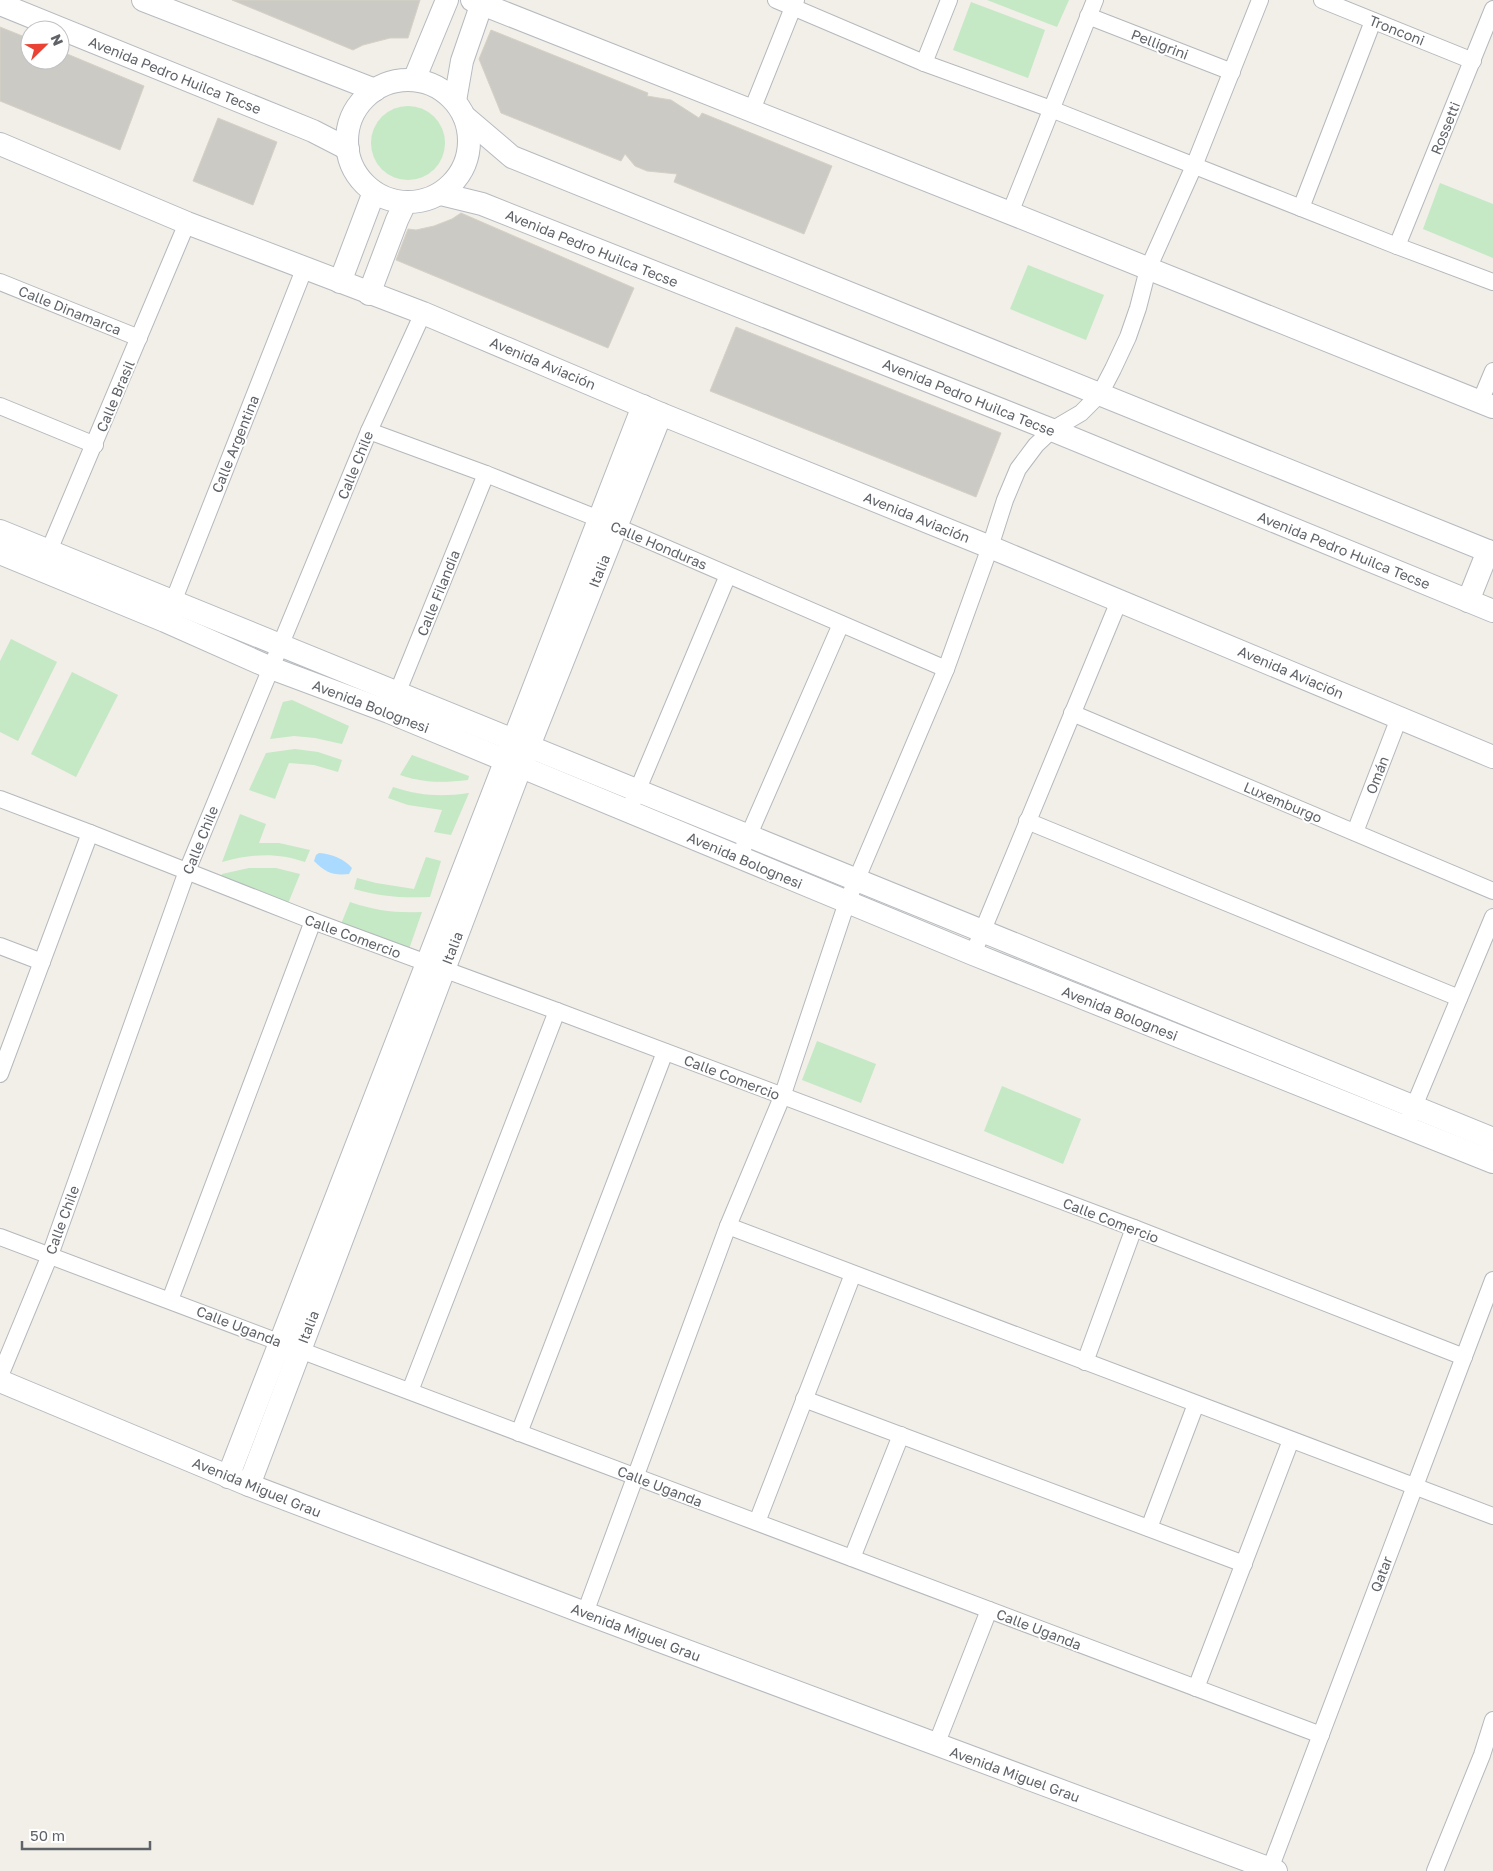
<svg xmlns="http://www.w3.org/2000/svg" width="1493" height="1871" font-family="'Golos Text',sans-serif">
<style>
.green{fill:#c5e8c5}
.water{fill:#aadaff}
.building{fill:#cccac5;stroke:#d6d1c6}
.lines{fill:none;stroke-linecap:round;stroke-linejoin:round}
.street-casing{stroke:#b5b8bc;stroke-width:18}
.secondary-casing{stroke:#b6babf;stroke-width:24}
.street{stroke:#fff;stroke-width:16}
.secondary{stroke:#fff;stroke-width:22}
.labels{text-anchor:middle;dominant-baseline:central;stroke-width:4;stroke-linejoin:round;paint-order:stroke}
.street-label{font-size:14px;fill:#5f6368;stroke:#fff}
</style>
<rect width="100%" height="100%" fill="#f1efe8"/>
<g class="green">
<path d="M987 0H1069L1057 27Z"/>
<path d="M971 2 1045 30 1028 78 953 50Z"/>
<circle cx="408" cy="143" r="37"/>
<path d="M1440 183 1493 204V258L1423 229Z"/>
<path d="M1028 265 1104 295 1086 340 1010 309Z"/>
<path d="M11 639 57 662 18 741 0 732V661Z"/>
<path d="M72 672 118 695 76 777 31 754Z"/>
<path d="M292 700 349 726 342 744 315 738 294 736 270 739 283 702Z"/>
<path d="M295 749 318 752 342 760 338 772 314 765 289 763 275 799 249 790 266 753Z"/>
<path d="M412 755 469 776 468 780C442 783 424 783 400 775Z"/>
<path d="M393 787C421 796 441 797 469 793L451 835 434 832 442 810 408 805 388 798Z"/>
<path d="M240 814 266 824 259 843H279L310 850 305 862C276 852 251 854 222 862Z"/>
<path d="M426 857 441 861 430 897C400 898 383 897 354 889L357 878 376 883 414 889Z"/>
<path d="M249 868H276L300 874 287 906 220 880 222 874Z"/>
<path d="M350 902C377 911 394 913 422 912L409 949 341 924Z"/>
<path d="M817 1041 876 1064 861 1103 802 1080Z"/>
<path d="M1002 1086 1081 1119 1063 1164 984 1131Z"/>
</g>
<path class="water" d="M319 853C332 854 344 859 352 868L349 874C333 876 325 872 314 861L316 855Z"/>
<g class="building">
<path d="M232 0H420L408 38H390L363 45 353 50Z"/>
<path d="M0 27 30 39V60H60V51L144 86 120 150 0 101Z"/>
<path d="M491 30 648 93 647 96 671 100 699 118 702 113 832 166 804 234 674 182 677 174 647 171 635 166 625 154 621 161 501 113 479 59Z"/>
<path d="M218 118 277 142 253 205 193 181Z"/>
<path d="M461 213 634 288 608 348 396 260 408 229 416 230 434 226 452 219Z"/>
<path d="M736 327 1001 433 976 497 710 391Z"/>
</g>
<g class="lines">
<defs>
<g id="street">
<path d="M776 0 924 63 1051 109 1397 246 1493 282"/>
<path d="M1322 0 1473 61"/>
<path d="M1088 16 1232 72"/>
<path d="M924 63 949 0"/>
<path d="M752 110 796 0"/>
<path d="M1301 208 1373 21"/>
<path d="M1010 213 1095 0"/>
<path d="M1397 246 1493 9"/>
<path d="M0 282 139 338"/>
<path d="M1480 402 1493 371"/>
<path d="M0 406 95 445"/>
<path d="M369 431 486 474 599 519 946 669"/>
<path d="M45 560 187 223"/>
<path d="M169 612 305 267"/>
<path d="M394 701 486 474"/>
<path d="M1072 713 1493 891"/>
<path d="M0 799 90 833 313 921 557 1011 1134 1228 1464 1357"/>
<path d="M633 801 728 575"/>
<path d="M1027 821 1459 998"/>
<path d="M1355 832 1399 718"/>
<path d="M744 846 841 624"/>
<path d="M0 946 42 962"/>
<path d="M973 954 1119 601"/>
<path d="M0 1074 90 833"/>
<path d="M1410 1116 1493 917"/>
<path d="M728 1226 1493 1516"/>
<path d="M0 1237 1321 1735"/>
<path d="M170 1300 313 921"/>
<path d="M1085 1362 1134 1228"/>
<path d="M0 1376 50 1255 187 871 369 431 423 313"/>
<path d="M410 1391 557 1011"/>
<path d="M804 1399 1244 1564"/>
<path d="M519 1433 665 1052"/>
<path d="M757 1522 853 1274"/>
<path d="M1149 1528 1196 1404"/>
<path d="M852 1558 901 1435"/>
<path d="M585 1613 728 1226 782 1097 847 902 946 669 990 547 1005 500 1018 469 1036 445 1052 430 1081 413 1100 394 1113 369 1128 337 1138 308 1148 269 1194 166 1260 0"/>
<path d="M1196 1688 1291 1440"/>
<path d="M936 1745 989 1610"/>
<path d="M1270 1869 1493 1280"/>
<path d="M1435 1871 1482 1755 1493 1720"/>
</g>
<g id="secondary">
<path d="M143 0 375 90"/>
<path d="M472 0 1010 213 1493 407"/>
<path d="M0 4 313 131 348 149"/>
<path d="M414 80 447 0"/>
<circle cx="408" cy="141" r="61"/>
<path d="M455 101 462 61 483 0"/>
<path d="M464 116 512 157 1493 553"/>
<path d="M0 144 187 223 423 313 661 414 990 547 1493 757"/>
<path d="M441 194 482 204 1052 430 1493 611"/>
<path d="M340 282 374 192"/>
<path d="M369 294 397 220 405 203"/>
<path d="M0 531 1493 1139"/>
<path d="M0 553 165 621 271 668 389 712 973 954 1493 1162"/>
<path d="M1468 601 1488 551"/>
<path d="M0 1381 249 1485 585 1613 1276 1871"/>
<path d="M228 1477 643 406"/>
<path d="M249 1485 521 766 661 414"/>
</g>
</defs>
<use href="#street" class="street-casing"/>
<use href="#secondary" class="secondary-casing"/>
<use href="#street" class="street"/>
<use href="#secondary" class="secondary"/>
</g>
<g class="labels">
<g class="street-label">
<text transform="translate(1397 30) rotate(22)">Tronconi</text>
<text transform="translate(1160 44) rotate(21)">Pelligrini</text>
<text transform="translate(175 75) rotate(22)">Avenida Pedro Huilca Tecse</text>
<text transform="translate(1445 128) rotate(-68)">Rossetti</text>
<text transform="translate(592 248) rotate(22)">Avenida Pedro Huilca Tecse</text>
<text transform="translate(70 310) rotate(22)">Calle Dinamarca</text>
<text transform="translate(543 363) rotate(23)">Avenida Aviación</text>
<text transform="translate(115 396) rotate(-67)">Calle Brasil</text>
<text transform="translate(969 397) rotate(22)">Avenida Pedro Huilca Tecse</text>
<text transform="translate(235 444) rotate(-68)">Calle Argentina</text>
<text transform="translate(355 465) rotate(-68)">Calle Chile</text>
<text transform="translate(917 517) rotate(22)">Avenida Aviación</text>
<text transform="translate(659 545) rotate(23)">Calle Honduras</text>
<text transform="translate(1344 550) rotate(22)">Avenida Pedro Huilca Tecse</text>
<text transform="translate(599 571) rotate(-68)">Italia</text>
<text transform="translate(438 593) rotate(-68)">Calle Filandia</text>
<text transform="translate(1291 672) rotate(23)">Avenida Aviación</text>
<text transform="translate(371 706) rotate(21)">Avenida Bolognesi</text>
<text transform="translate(1377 775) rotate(-69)">Omán</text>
<text transform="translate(1283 802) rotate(23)">Luxemburgo</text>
<text transform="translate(200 840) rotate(-68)">Calle Chile</text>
<text transform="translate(745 860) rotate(23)">Avenida Bolognesi</text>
<text transform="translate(353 936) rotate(20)">Calle Comercio</text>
<text transform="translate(452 948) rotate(-69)">Italia</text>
<text transform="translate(1120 1013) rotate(22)">Avenida Bolognesi</text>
<text transform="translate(732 1077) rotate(21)">Calle Comercio</text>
<text transform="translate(62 1220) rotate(-70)">Calle Chile</text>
<text transform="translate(1111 1220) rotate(21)">Calle Comercio</text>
<text transform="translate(239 1326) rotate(21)">Calle Uganda</text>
<text transform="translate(308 1327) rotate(-69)">Italia</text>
<text transform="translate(660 1486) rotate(21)">Calle Uganda</text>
<text transform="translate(257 1487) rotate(22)">Avenida Miguel Grau</text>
<text transform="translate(1381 1574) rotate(-69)">Qatar</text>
<text transform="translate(1039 1629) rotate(21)">Calle Uganda</text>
<text transform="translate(636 1632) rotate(21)">Avenida Miguel Grau</text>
<text transform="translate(1015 1774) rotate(20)">Avenida Miguel Grau</text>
</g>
</g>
<g transform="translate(45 45) rotate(67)"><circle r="24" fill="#ffffff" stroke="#bfc1c3"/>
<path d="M0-4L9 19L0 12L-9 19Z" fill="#ea4335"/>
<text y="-8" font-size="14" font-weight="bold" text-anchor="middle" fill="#5f6368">N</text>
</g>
<path d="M22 1841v8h128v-8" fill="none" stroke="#5f6368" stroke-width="2.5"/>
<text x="30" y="1841" font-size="15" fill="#5f6368" stroke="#ffffff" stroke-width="4" paint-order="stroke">50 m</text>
</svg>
